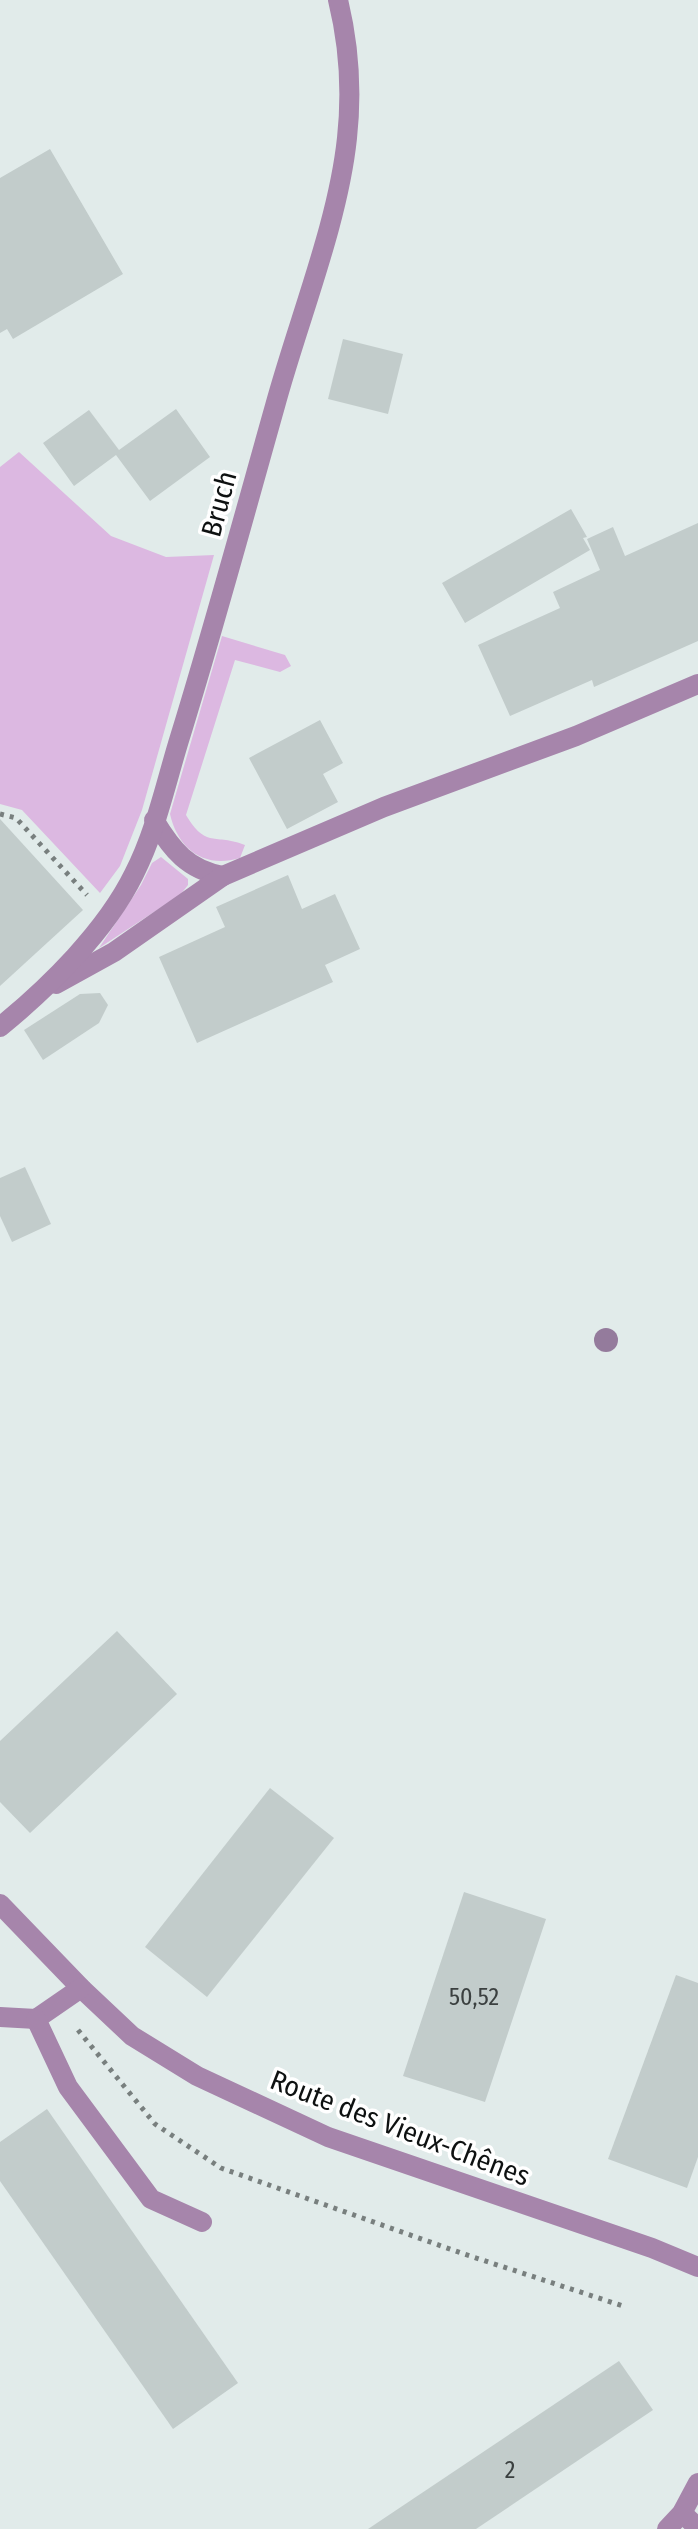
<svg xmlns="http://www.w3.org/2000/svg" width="698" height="2529" font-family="'Fira Sans Condensed',sans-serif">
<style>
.green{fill:#dcb8e1}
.building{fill:#c2cccb}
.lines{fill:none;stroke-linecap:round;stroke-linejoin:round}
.path{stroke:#787f7e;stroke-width:5;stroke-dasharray:4 6;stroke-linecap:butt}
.minor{stroke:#a685ab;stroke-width:20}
.tree{fill:#947b9c}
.labels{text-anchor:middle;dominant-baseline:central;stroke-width:7;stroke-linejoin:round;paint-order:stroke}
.number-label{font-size:24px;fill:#3b4040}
.street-label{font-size:28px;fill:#0e1111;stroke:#fff}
</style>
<rect width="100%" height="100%" fill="#e1ebea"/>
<g class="green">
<path d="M19 452 111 536 166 557 214 555 142 810 120 866 100 893 22 810 0 804V467Z"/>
<path d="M222 636 285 655 291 666 280 672 235 660 186 815C206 849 215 833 245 845L240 858C204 869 178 849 170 814Z"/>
<path d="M161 857 188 879V885L180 895 99 948 141 885 152 863Z"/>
</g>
<g class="building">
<path d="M50 149 123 274 13 339 7 329 0 333V178Z"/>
<path d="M343 339 403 354 388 414 328 399Z"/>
<path d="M176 409 210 457 150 501 116 455 74 486 43 443 89 410 119 450Z"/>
<path d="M571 509 587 537 583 538 590 550 465 623 442 583Z"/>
<path d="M698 523V641L594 687 592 680 510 716 478 645 560 608 553 592 600 570 587 539 613 527 625 556Z"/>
<path d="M320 720 343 763 323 774 338 802 287 829 249 758Z"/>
<path d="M0 819 83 910 0 986Z"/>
<path d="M288 875 302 909 335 894 360 949 325 965 333 982 197 1043 159 957 225 927 216 907Z"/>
<path d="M100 993 108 1005 99 1023 43 1060 24 1030 80 994Z"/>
<path d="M25 1167 51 1224 12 1242 0 1216V1178Z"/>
<path d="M117 1631 177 1694 30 1833 0 1802V1741Z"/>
<path d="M270 1788 334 1838 207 1997 145 1947Z"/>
<path d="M464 1892 546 1919 485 2102 403 2076Z"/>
<path d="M676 1975 698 1983V2157L687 2188 608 2159Z"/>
<path d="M47 2109 238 2383 173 2429 0 2181V2142Z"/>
<path d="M619 2361 653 2410 476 2529H368Z"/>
</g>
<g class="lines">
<g class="path">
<path d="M0 814 16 818 87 895"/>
<path d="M78 2030 155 2124 221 2168 464 2254 626 2307"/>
</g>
<g class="minor">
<path d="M154 820C172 850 188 870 223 876"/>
<path d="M56 984 114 952 223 876 384 807 576 736 698 684"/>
<path d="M0 1027C49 987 106 931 134 874 156 831 166 782 180 737 214 627 244 516 275 406 298 321 338 224 347 138 352 92 349 45 338 0"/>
<path d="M0 1904 81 1988 132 2036 197 2076 328 2137 652 2248 698 2267"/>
<path d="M0 2017 36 2019 81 1988"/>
<path d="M36 2019 68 2087 151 2199 202 2222"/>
<path d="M682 2513 698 2528"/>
<path d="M667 2529 682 2513 698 2483"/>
</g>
</g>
<circle class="tree" cx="606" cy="1340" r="12"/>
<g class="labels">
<g class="number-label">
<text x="474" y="1997">50,52</text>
<text x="510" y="2470">2</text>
</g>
<g class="street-label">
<text transform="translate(219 504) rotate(-75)">Bruch</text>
<text transform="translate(400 2128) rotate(21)">Route des Vieux-Chênes</text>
</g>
</g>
</svg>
